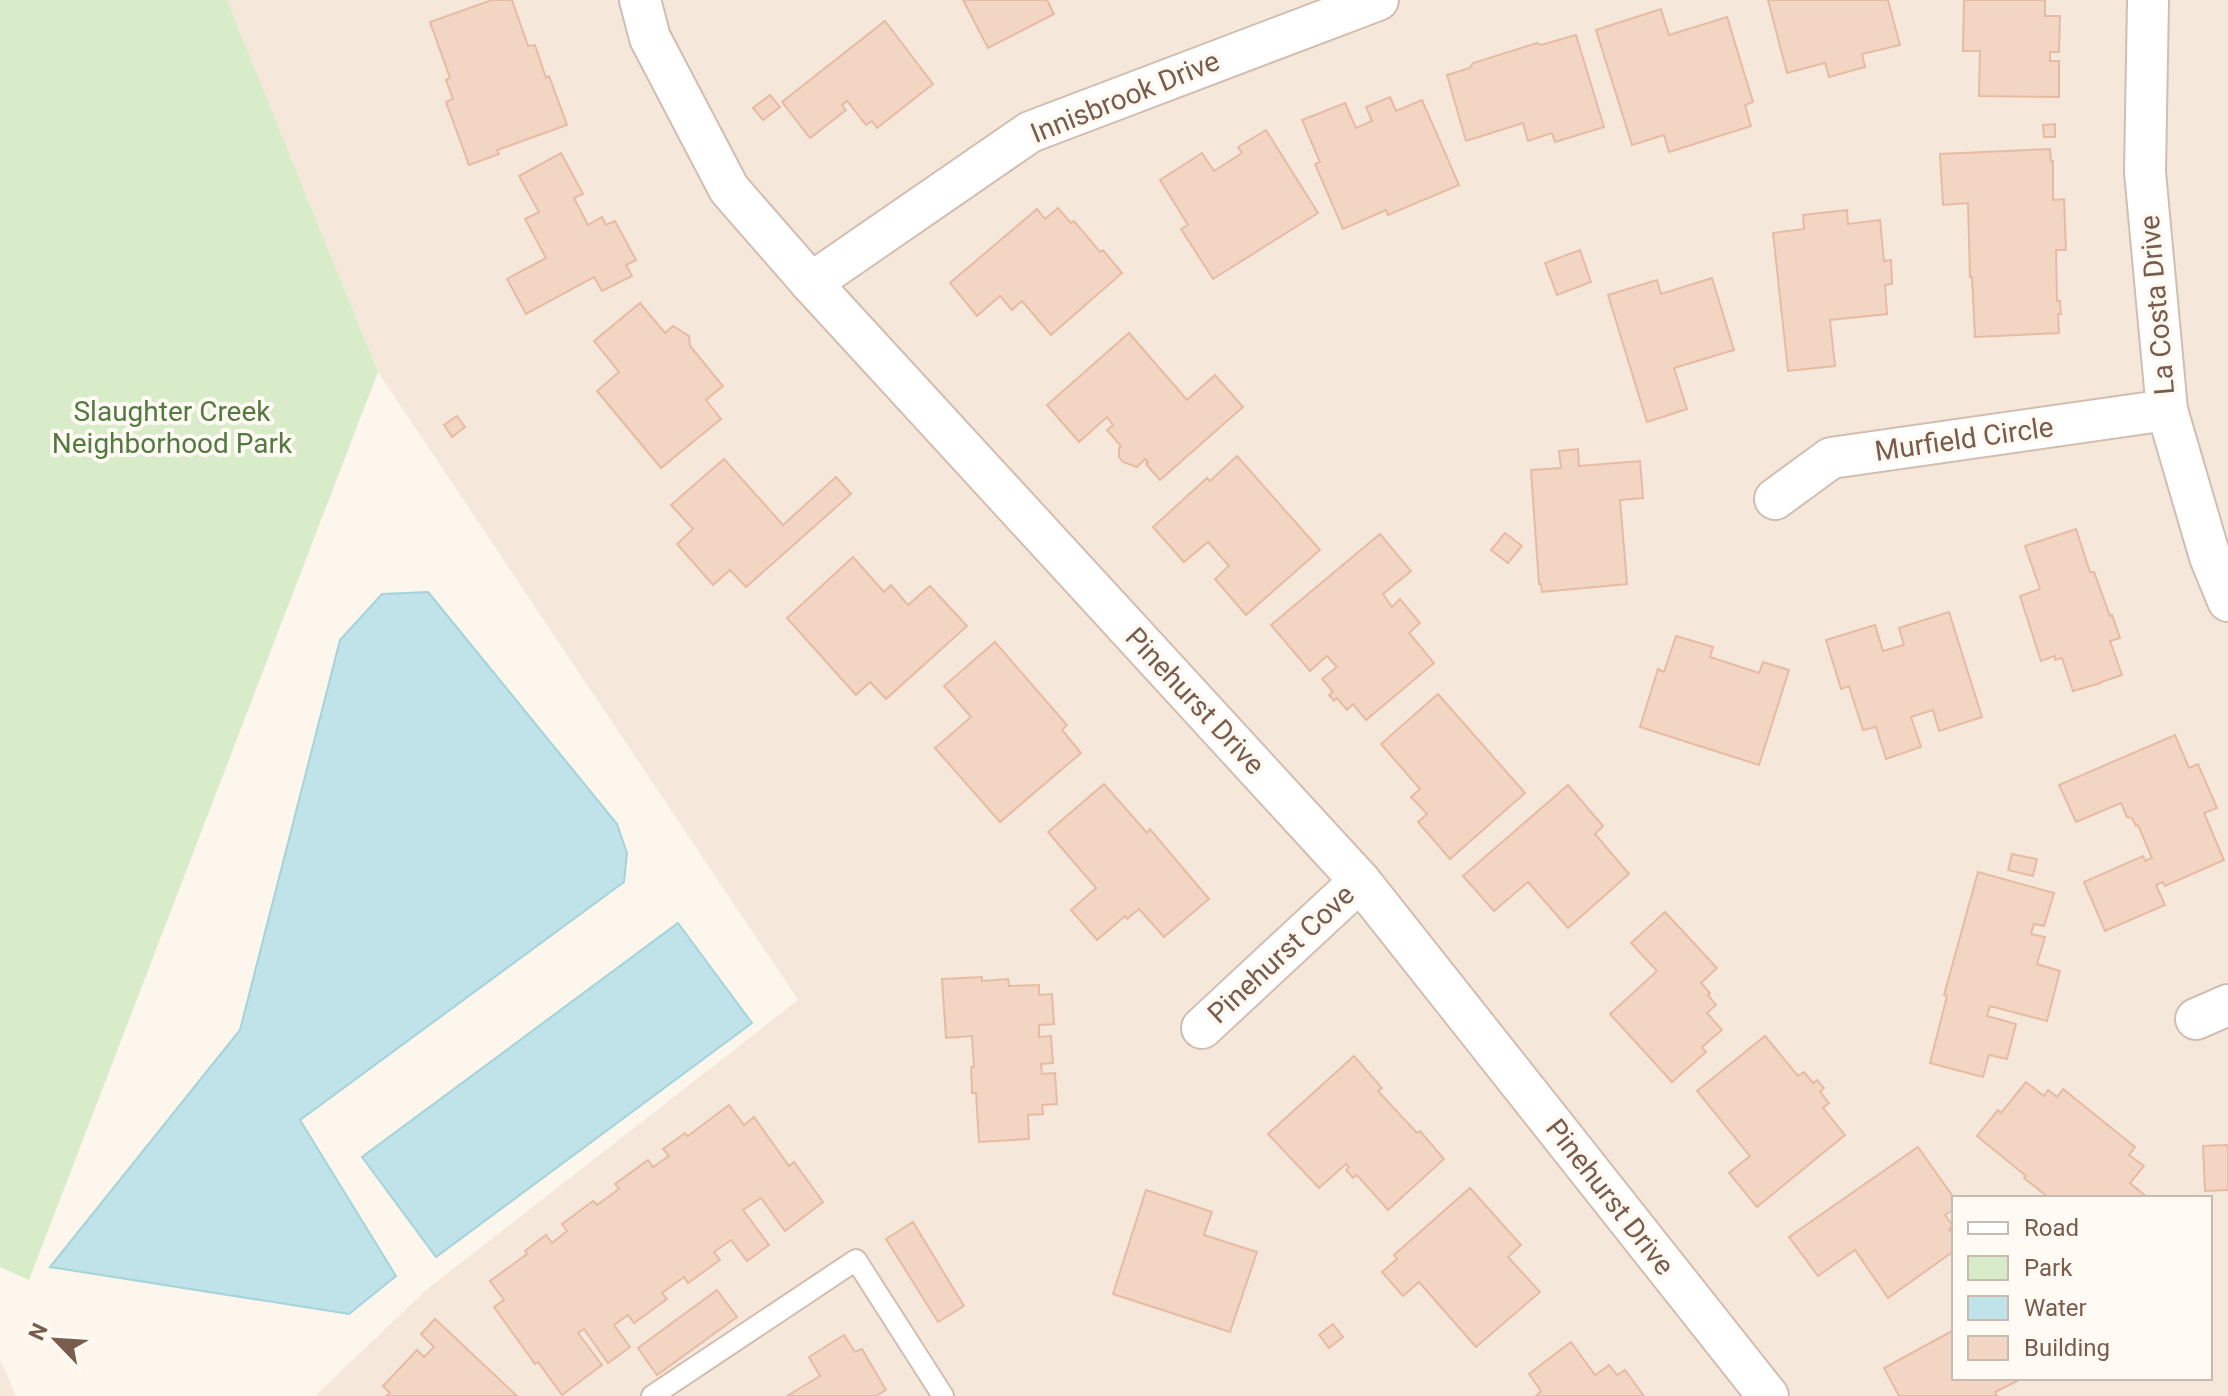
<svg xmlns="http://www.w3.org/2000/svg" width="2228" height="1396" font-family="Roboto,sans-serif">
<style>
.residential{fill:#f5e8da;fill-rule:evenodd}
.green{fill:#d8ecc9}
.water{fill:#bfe3e8;stroke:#a5d3da;stroke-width:2}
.building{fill:#f3d5c3;stroke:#e6bba3;stroke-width:2}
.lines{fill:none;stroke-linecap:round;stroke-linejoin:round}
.service-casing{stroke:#d1beb0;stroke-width:24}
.minor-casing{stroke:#d1beb0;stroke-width:44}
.service{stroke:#fff;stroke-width:20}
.minor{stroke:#fff;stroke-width:40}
.labels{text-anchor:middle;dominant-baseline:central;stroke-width:8;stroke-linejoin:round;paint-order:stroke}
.street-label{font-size:28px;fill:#7a5c4d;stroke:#fffaf3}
.park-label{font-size:28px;fill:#537a41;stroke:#fffaf3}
</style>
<rect width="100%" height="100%" fill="#fdf6ec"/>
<g class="residential">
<path d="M227 0H2228V1396H315L425 1291 798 1000 378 372ZM1954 1198H2210V1378H1954Z"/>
<path d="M0 1359 16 1396H0Z"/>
</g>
<path class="green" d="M0 0H227L378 372 29 1280 0 1267Z"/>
<g class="water">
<path d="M428 592 617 824 627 853 624 882 300 1120 396 1276 349 1314 50 1267 240 1030 340 640 382 594Z"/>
<path d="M678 923 752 1023 436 1257 362 1157Z"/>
</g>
<g class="building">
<path d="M492 0H512L528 46 535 45 546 78 549 76 567 125 497 150 499 154 469 165 446 102 453 99 446 80 450 78 430 22Z"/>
<path d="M963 0H1047L1054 14 988 48Z"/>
<path d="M1768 0H1888L1900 45 1862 54 1865 67 1829 77 1825 63 1787 73Z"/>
<path d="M1964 0H2045V16H2060L2059 52H2050V61H2059V97L1979 96 1980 51H1963Z"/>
<path d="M1661 9 1669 35 1727 17 1753 102 1745 105 1751 126 1669 152 1664 135 1632 145 1596 30Z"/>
<path d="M885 21 933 84 877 128 872 121 866 125 847 101 842 105 846 110 810 138 782 102Z"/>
<path d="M1576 35 1604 127 1555 142 1552 133 1528 141 1523 123 1466 141 1447 75 1470 68 1473 63 1537 43 1541 45Z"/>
<path d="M770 95 780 107 763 120 753 108Z"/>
<path d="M1390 97 1396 111 1422 100 1459 185 1388 215 1386 210 1343 229 1315 164 1320 162 1302 120 1345 103 1356 128 1372 121 1366 107Z"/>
<path d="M2055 124V137H2044L2043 125Z"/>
<path d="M1266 130 1318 213 1213 279 1181 229 1188 225 1160 180 1202 153 1214 171 1242 153 1238 147Z"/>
<path d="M2050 149 2051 161H2053V200L2064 199 2066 250H2056L2057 301H2060L2061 314H2058L2059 333 1975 337 1972 277H1970L1968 203 1943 205 1940 154Z"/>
<path d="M561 153 583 194 574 198 588 225 602 217 606 225 615 221 636 260 626 265 632 276 602 291 594 277 526 314 507 279 546 258 525 219 539 212 519 176Z"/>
<path d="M1058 208 1071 223 1074 221 1100 252 1103 250 1122 273 1051 335 1022 301 1012 310 1000 296 977 316 950 283 1037 209 1045 219Z"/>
<path d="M1847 210 1848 224 1880 220 1884 261 1891 260 1892 284 1885 285 1887 314 1830 320 1835 366 1788 371 1773 233 1804 229 1803 215Z"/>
<path d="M1580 250 1591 282 1557 295 1545 263Z"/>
<path d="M1712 278 1734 350 1674 368 1687 409 1647 422 1608 295 1657 280 1661 294Z"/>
<path d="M640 303 665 333 673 326 689 336 690 346 723 386 706 400 721 419 661 468 597 391 619 372 594 341Z"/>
<path d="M1129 333 1187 400 1215 375 1243 407 1160 480 1146 464 1148 462 1145 459 1137 467 1123 462 1119 457V448L1121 446 1107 430 1113 425 1107 417 1079 442 1047 405Z"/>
<path d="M457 416 465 427 452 437 444 425Z"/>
<path d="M1578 449 1579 466 1640 461 1643 498 1620 500 1627 584 1542 592 1541 584H1539L1531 470 1561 468 1559 451Z"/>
<path d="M1237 456 1320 550 1246 615 1215 579 1229 566 1208 542 1184 562 1153 527 1207 478 1210 481Z"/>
<path d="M724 459 783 525 836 477 851 494 746 587 730 570 713 585 677 544 693 529 671 505Z"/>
<path d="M2076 529 2090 572H2094L2110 616 2112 615 2120 638 2110 641 2122 675 2101 682V683L2073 691 2062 658 2055 660V656L2041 661 2020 596 2040 589 2025 546Z"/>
<path d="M1505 533 1522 546 1508 563 1491 550Z"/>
<path d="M1380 534 1411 571 1383 594 1392 607 1400 599 1420 623 1409 633 1434 663 1366 720 1353 704 1347 710 1337 698 1334 701 1329 695 1333 692 1322 679 1337 667 1327 656 1310 671 1271 625Z"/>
<path d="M853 557 884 592 891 585 908 605 930 586 967 626 886 699 870 682 856 695 787 618Z"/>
<path d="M1949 612 1982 717 1939 731 1933 710 1911 717 1921 747 1886 759 1876 727 1863 730 1849 686 1841 689 1826 640 1875 625 1883 651 1904 645 1899 628Z"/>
<path d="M1676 636 1713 647 1710 657 1759 673 1763 662 1789 670 1759 765 1640 727 1658 669 1664 672Z"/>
<path d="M995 642 1067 725 1062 730 1081 753 1000 822 935 748 971 717 944 686Z"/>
<path d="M1438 694 1525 793 1450 859 1418 822 1427 814 1411 797 1420 789 1381 744Z"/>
<path d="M2175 735 2189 768 2198 764 2217 808 2204 813 2224 860 2165 886 2163 882 2156 885 2165 905 2105 931 2084 882 2143 856 2145 861 2152 858 2138 825 2136 826 2132 818 2127 817 2121 803 2076 822 2059 785Z"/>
<path d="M1104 784 1147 833 1150 829 1209 899 1164 937 1139 909 1127 919 1125 916 1097 940 1071 910 1096 888 1048 832Z"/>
<path d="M1568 785 1603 826 1595 834 1629 874 1568 928 1528 882 1494 911 1463 876Z"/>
<path d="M2012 854 2037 859 2033 876 2008 870Z"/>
<path d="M1978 872 2054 893 2044 926 2034 924 2031 934 2045 937 2037 964 2060 971 2047 1021 1990 1006 1987 1016 2016 1024 2007 1059 1989 1055 1983 1077 1930 1063 1947 996 1944 995Z"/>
<path d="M1665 912 1717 968 1701 983 1710 993 1708 995 1716 1005 1707 1013 1722 1030 1702 1047 1706 1052 1672 1082 1610 1014 1657 971 1631 943Z"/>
<path d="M982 977V981L1008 979 1009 986 1039 985V995L1052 994 1054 1024 1039 1025V1037L1051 1036 1053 1063 1041 1064 1042 1074 1055 1073 1057 1104 1042 1105 1043 1114 1028 1115 1029 1139 979 1142 976 1093H972L971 1067H974L972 1036 946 1038 942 979Z"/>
<path d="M1765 1036 1798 1076 1804 1072 1813 1083 1817 1080 1824 1088 1820 1092 1829 1103 1823 1108 1845 1135 1757 1207 1729 1173 1750 1156 1697 1091Z"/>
<path d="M1354 1056 1382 1088 1378 1091 1417 1133 1420 1131 1444 1159 1388 1210 1357 1175 1353 1178 1346 1170 1349 1167 1346 1164 1319 1188 1268 1134Z"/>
<path d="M2026 1082 2044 1096 2048 1090 2057 1097 2063 1089 2135 1147 2129 1155 2144 1166 2130 1183 2148 1198H2049L2024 1178 2026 1176 1977 1136 1998 1110 2001 1113Z"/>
<path d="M729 1105 744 1125 754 1117 789 1166 794 1162 823 1202 785 1231 761 1198 743 1210 769 1245 747 1261 731 1240 714 1252 720 1260 688 1283 684 1277 662 1293 667 1299 634 1323 628 1315 614 1325 630 1347 608 1363 584 1329 578 1333 602 1365 562 1395 538 1362 535 1364 494 1307 504 1300 490 1281 527 1254 525 1251 546 1235 552 1243 567 1231 562 1224 593 1201 597 1205 619 1189 615 1184 648 1160 653 1167 669 1156 663 1149 685 1133 688 1136Z"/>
<path d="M2228 1145V1190L2205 1191 2203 1146Z"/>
<path d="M1918 1147 1954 1198V1209L1945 1215 1953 1226 1949 1229 1954 1235V1251L1888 1298 1855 1250 1818 1276 1789 1237Z"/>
<path d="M1470 1188 1521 1245 1508 1257 1540 1292 1476 1347 1419 1282 1403 1296 1382 1272 1397 1259 1394 1255Z"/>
<path d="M1146 1190 1212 1212 1204 1235 1257 1252 1230 1332 1113 1294Z"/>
<path d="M913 1222 964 1306 938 1322 886 1239Z"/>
<path d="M717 1290 737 1317 657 1375 638 1348Z"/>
<path d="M435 1319 517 1396H386L390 1393 383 1386 417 1350 424 1357 434 1347 421 1334Z"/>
<path d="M1333 1324 1343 1337 1329 1348 1319 1335Z"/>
<path d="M1954 1330V1378H2015L2017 1381 1995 1392 1997 1396H1899L1884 1368Z"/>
<path d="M844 1335 855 1352 862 1349 886 1390 876 1396H787L820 1376 809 1357Z"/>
<path d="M1571 1342 1595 1375 1609 1365 1617 1375 1625 1370 1644 1396H1536L1541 1391 1529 1374Z"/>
</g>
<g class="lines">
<defs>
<path id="service" d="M652 1396 856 1260 943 1396"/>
<g id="minor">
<path d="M640 0 650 38 729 189 811 283 1360 881 1768 1396"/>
<path d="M2148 0 2145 172 2167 410 2210 557 2228 601"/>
<path d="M811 283 1030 132 1378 0"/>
<path d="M1775 499 1831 458 2167 410"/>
<path d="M2196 1019 2228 1005"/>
<path d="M1202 1028 1360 881"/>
</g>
</defs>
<use href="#service" class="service-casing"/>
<use href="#minor" class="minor-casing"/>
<use href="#service" class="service"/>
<use href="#minor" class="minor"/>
</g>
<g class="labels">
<g class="street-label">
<text transform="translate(1125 97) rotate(-22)">Innisbrook Drive</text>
<text transform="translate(2157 305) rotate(-95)">La Costa Drive</text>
<text transform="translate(1964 439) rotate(-8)">Murfield Circle</text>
<text transform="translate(1195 701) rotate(47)">Pinehurst Drive</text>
<text transform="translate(1281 954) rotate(-43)">Pinehurst Cove</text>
<text transform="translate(1610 1197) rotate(52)">Pinehurst Drive</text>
</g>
<g class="park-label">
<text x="172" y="411">Slaughter Creek<tspan x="172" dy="32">Neighborhood Park</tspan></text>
</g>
</g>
<rect x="1952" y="1196" width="260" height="184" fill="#fffaf3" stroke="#cabbb1" stroke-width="2"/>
<rect x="1968" y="1222" width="40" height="12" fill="#ffffff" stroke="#cabbb1" stroke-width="2"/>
<text x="2024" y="1236" font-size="24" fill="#7a5c4d">Road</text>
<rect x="1968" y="1256" width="40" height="24" fill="#d8ecc9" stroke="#cabbb1" stroke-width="2"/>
<text x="2024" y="1276" font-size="24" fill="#7a5c4d">Park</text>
<rect x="1968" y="1296" width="40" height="24" fill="#bfe3e8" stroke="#cabbb1" stroke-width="2"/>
<text x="2024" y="1316" font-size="24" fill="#7a5c4d">Water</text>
<rect x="1968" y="1336" width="40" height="24" fill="#f3d5c3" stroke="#cabbb1" stroke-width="2"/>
<text x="2024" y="1356" font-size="24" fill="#7a5c4d">Building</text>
<g transform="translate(56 1340) rotate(295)" stroke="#fffaf3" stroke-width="6" paint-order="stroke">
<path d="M0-6L14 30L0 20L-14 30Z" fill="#7a5c4d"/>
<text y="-12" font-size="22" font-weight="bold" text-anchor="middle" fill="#7a5c4d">N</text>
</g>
</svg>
